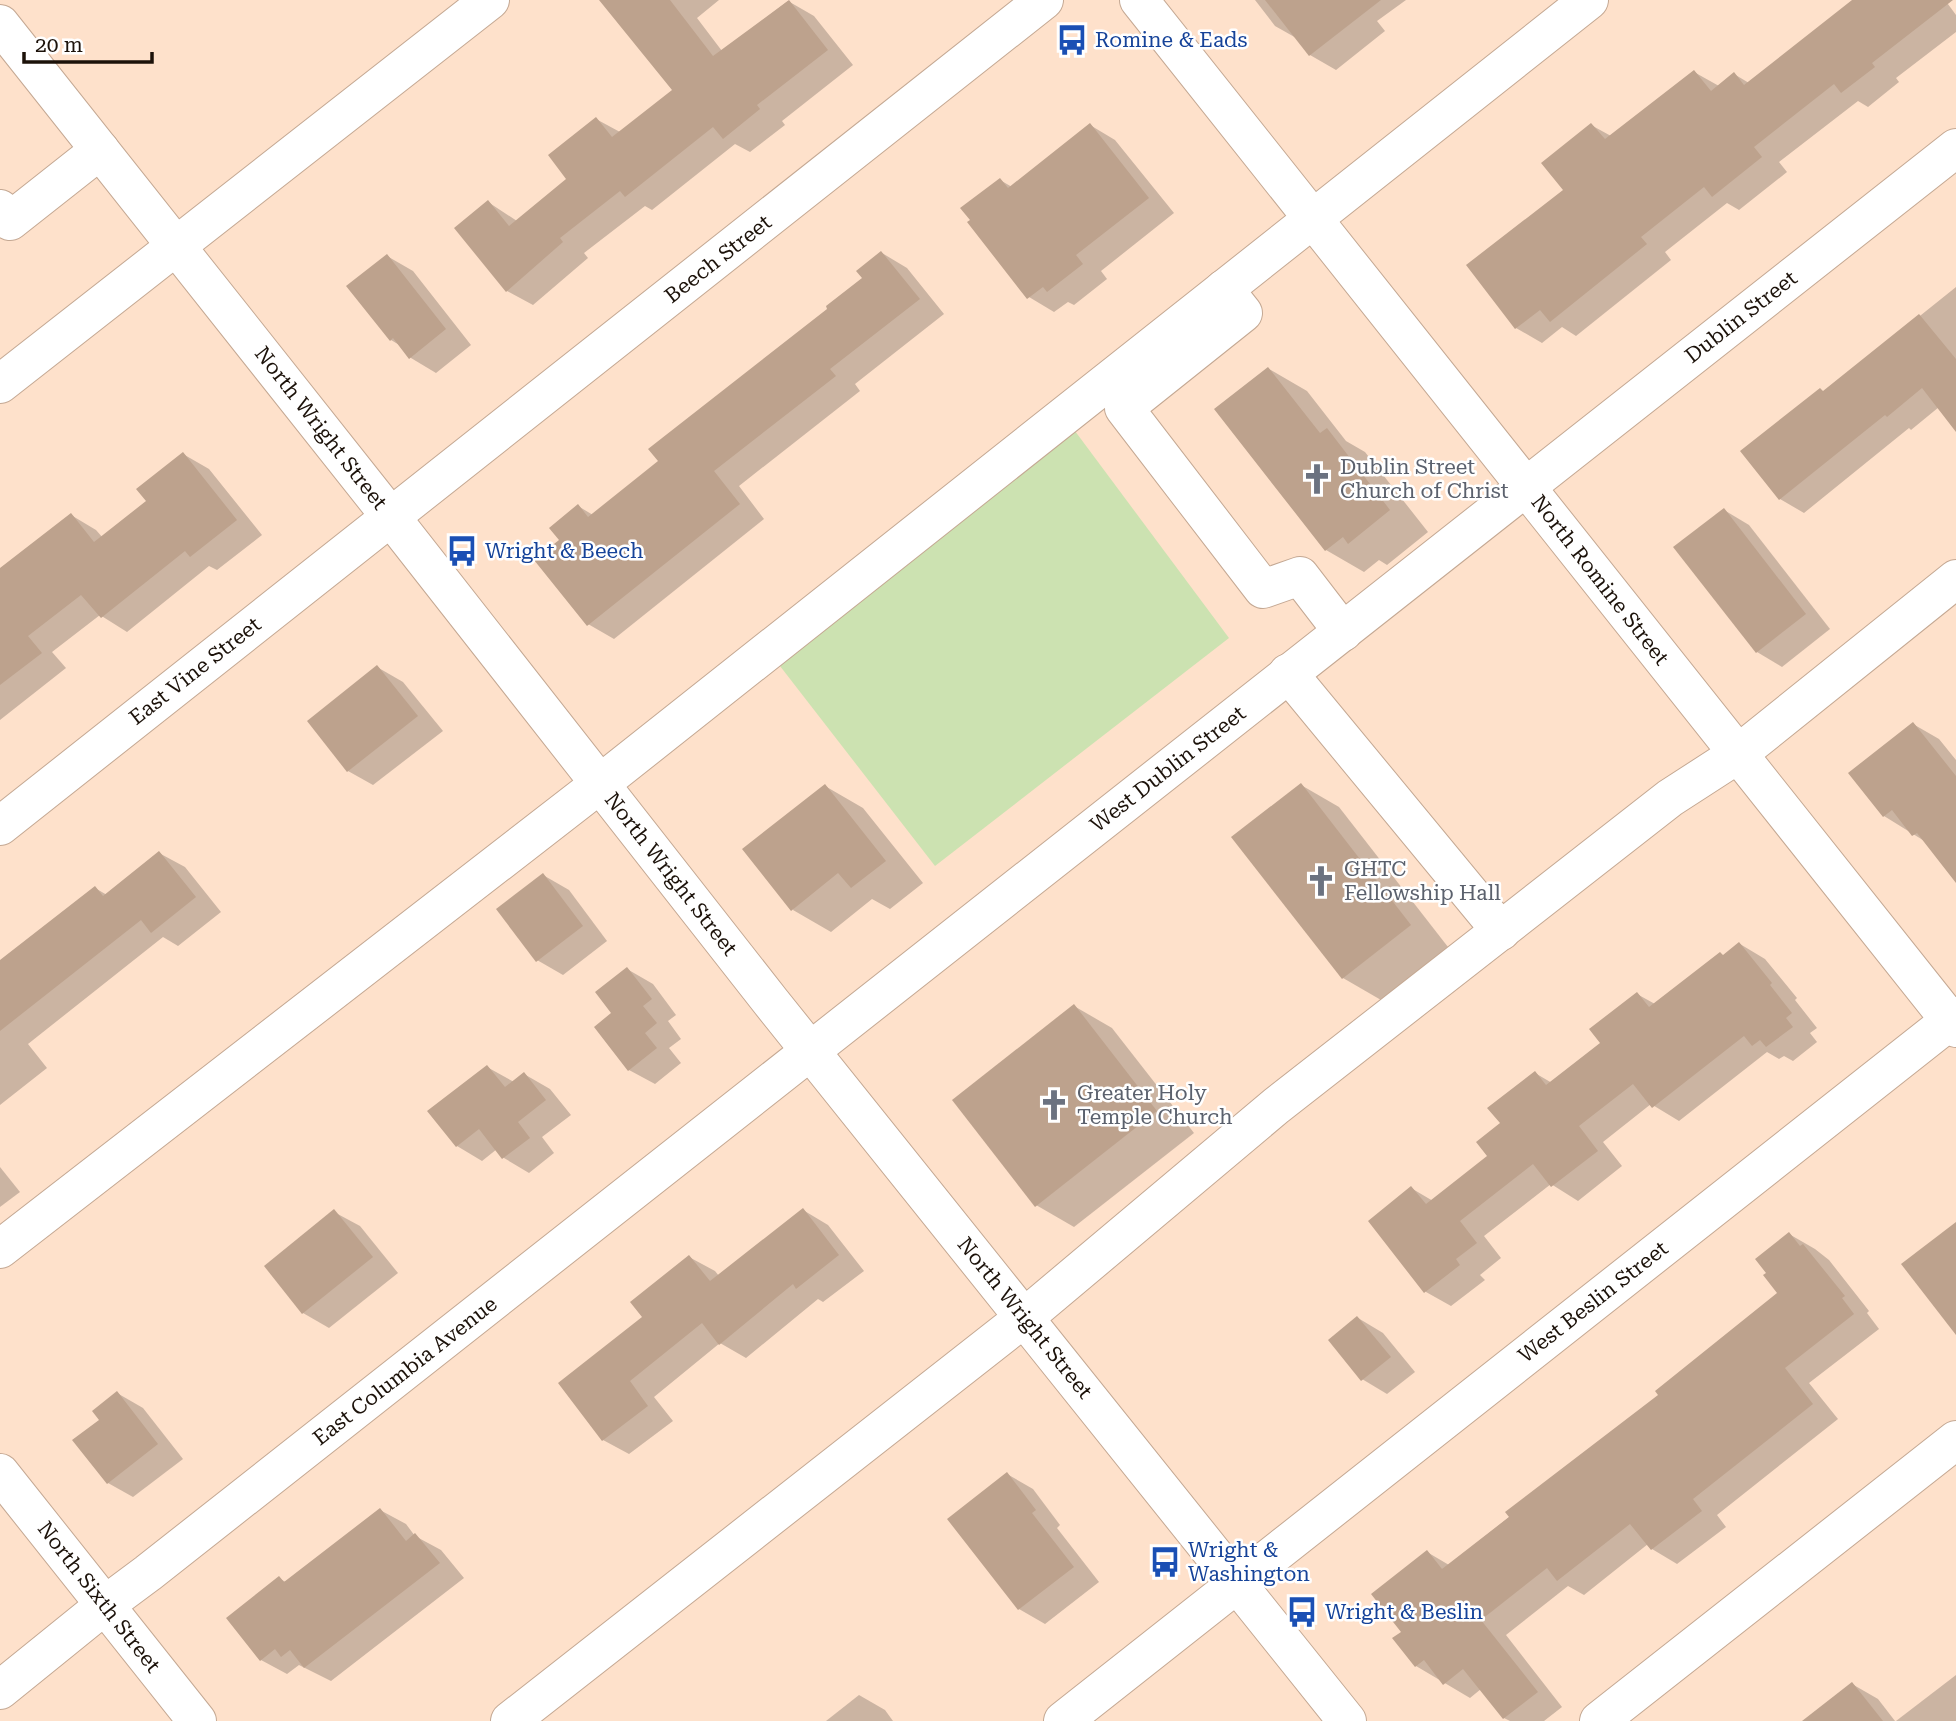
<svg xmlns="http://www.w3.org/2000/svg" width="1956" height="1721" font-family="'Roboto Serif',serif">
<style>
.green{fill:#cce2b1}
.shadow{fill:#0003}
.building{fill:#bda28d}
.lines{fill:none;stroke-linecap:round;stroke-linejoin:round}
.minor-casing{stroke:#c4a893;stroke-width:40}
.minor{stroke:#fff;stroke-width:38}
.labels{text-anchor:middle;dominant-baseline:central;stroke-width:5;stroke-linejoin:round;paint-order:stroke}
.transit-label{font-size:21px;fill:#164399;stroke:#fff;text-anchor:start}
.street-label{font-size:21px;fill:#1c120a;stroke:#fff}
.worship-label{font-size:21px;fill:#5b616d;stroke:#fff;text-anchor:start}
</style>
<rect width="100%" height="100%" fill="#fee1cb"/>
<path class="green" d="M1072 427 1229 638 935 866 773 657Z"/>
<g class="shadow">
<path d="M601 0H719L697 18 722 51 788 1 814 16 853 65 782 121 785 125 750 152 735 144 652 210 645 206 584 253 588 258 533 305 507 291 488 202 517 221 568 179 596 119 620 132 675 90Z"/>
<path d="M1255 0H1406L1377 21 1385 31 1336 70 1310 55 1298 39 1275 26Z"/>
<path d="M1855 0H1945L1956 15V32L1896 78 1899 82 1868 107 1858 101 1779 162 1787 172 1739 210 1727 203 1665 252 1671 260 1576 336 1562 327 1542 343 1516 328 1591 125 1611 136 1694 72 1719 86 1734 74 1749 83Z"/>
<path d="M1090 125 1115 140 1174 213 1101 271 1107 279 1074 305 1068 302 1054 312 1029 297 1000 180 1012 187Z"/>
<path d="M882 253 907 268 944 314 855 384 860 391 739 486 764 519 614 639 588 624 561 541 578 506 593 515 661 462 864 279Z"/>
<path d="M387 256 413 271 471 345 436 373 411 358 401 346 391 340Z"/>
<path d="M1956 287V429L1939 407 1911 430 1909 428 1804 513 1780 499 1742 452 1825 392Z"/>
<path d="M1269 369 1307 391 1346 441 1365 452 1428 532 1387 565 1379 560 1364 572 1326 550Z"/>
<path d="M183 454 209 469 262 535 217 570 209 566 127 632 100 615 52 652 66 668 0 720V587L71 515 96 530 103 538 149 502Z"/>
<path d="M1724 510 1749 525 1830 629 1782 667 1757 652Z"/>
<path d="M377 667 403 682 443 731 373 785 348 771Z"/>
<path d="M1913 724 1939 739 1956 760V876L1926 842 1884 816Z"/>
<path d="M1301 785 1339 807 1448 947 1381 1000 1343 978Z"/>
<path d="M825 786 863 808 923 883 890 909 872 899 831 932 793 910Z"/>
<path d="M159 853 185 867 221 912 178 946 163 937 28 1044 47 1068 0 1105V962L95 888 107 895Z"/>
<path d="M543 875 569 890 607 941 563 975 537 960Z"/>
<path d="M1740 944 1765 959 1797 998 1795 1000 1817 1028 1810 1033 1817 1042 1793 1061 1784 1056 1779 1059 1767 1052 1679 1121 1651 1104 1603 1142 1622 1166 1578 1201 1551 1184 1484 1236 1501 1258 1480 1275 1485 1280 1451 1306 1426 1292 1411 1188 1433 1201 1489 1157 1502 1123 1535 1073 1552 1083 1602 1043 1637 994 1655 1004Z"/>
<path d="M627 969 653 984 676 1015 668 1021 681 1039 669 1048 681 1063 655 1084 629 1070 614 1013Z"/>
<path d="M1074 1006 1112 1028 1194 1133 1074 1227 1036 1205Z"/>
<path d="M487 1067 514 1082 524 1074 550 1089 571 1115 542 1137 554 1153 529 1173 504 1158 497 1149 482 1161 457 1146Z"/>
<path d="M0 1167 20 1192 0 1207Z"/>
<path d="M803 1210 828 1225 864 1271 823 1302 818 1299 746 1358 720 1343 654 1397 673 1421 629 1454 603 1440 645 1318 689 1257 715 1271 719 1276Z"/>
<path d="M334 1212 360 1226 398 1273 329 1328 303 1313 266 1267Z"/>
<path d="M1789 1234 1815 1249 1829 1260 1869 1311 1867 1313 1879 1329 1809 1383 1838 1419 1717 1515 1726 1527 1677 1564 1652 1549 1648 1544 1584 1595 1568 1586 1506 1635 1562 1707 1544 1721H1510L1504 1718 1481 1689 1470 1698 1416 1666 1403 1632 1427 1552 1449 1565 1661 1396 1780 1293Z"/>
<path d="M1358 1318 1383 1333 1415 1372 1387 1394 1362 1379Z"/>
<path d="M117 1393 143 1408 183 1459 133 1497 108 1483 101 1420Z"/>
<path d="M1007 1474 1033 1489 1060 1525 1057 1528 1099 1582 1045 1624 1019 1609Z"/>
<path d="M380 1510 406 1524 415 1536 441 1550 464 1578 331 1681 299 1665 287 1674 261 1660 279 1578 287 1583Z"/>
<path d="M1956 1675V1721H1896Z"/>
<path d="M1852 1684 1878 1699 1895 1721H1805Z"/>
<path d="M859 1695 885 1710 893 1721H826Z"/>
</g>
<g class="building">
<path d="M599 0H670L713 56 789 0 828 50 757 105 760 109 723 139 713 127 625 197 620 191 560 238 563 242 506 292 454 228 488 200 509 226 566 179 548 155 596 117 612 137 672 90Z"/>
<path d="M1265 0H1381L1309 56Z"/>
<path d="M1852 0H1953L1872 63 1875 67 1841 93 1834 84 1754 147 1762 157 1712 197 1704 187 1641 237 1647 244 1550 322 1540 310 1515 329 1466 265 1563 190 1541 163 1591 123 1605 139 1694 70 1711 91 1734 72 1744 85Z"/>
<path d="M1090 123 1149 198 1076 255 1083 264 1047 292 1043 287 1027 299 967 222 970 220 960 208 1000 178 1008 188Z"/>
<path d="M881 251 920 299 830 369 836 376 714 471 740 504 587 626 534 560 559 540 549 528 578 504 588 517 658 461 648 449 827 309 826 306 862 278 856 271Z"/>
<path d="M387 254 446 329 409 359 393 338 390 341 346 286Z"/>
<path d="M1919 314 1956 359V432L1922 388 1887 417 1885 415 1779 500 1740 451 1820 388 1823 391Z"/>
<path d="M1268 367 1320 433 1327 428 1390 510 1348 544 1343 537 1325 551 1214 409Z"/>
<path d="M183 452 237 520 190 557 185 551 101 618 81 595 28 636 42 653 0 685V568L71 513 94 542 146 501 136 489Z"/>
<path d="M1724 508 1806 614 1756 653 1673 547Z"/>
<path d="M377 665 418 716 347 772 307 721Z"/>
<path d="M1913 722 1956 776V883L1917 833 1912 836 1892 810 1883 817 1848 773Z"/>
<path d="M1301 783 1411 925 1342 979 1231 837Z"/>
<path d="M825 784 886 861 851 888 838 873 791 911 742 849Z"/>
<path d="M159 851 196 897 151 933 141 920 0 1031V960L95 886 103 896Z"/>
<path d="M543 873 583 926 536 962 496 909Z"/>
<path d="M1739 942 1772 983 1770 985 1792 1013 1786 1018 1793 1027 1766 1047 1760 1040 1752 1046 1744 1036 1652 1108 1633 1084 1579 1126 1598 1151 1551 1187 1533 1164 1460 1221 1477 1243 1456 1259 1460 1265 1424 1293 1368 1221 1411 1186 1426 1204 1487 1156 1476 1142 1500 1123 1487 1108 1535 1071 1546 1085 1600 1043 1589 1029 1637 992 1649 1007 1720 952 1723 955Z"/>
<path d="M627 967 652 999 643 1006 657 1023 645 1033 657 1048 628 1071 594 1027 611 1013 595 992Z"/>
<path d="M1074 1004 1157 1111 1035 1207 952 1100Z"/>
<path d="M487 1065 505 1087 524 1072 546 1100 518 1122 530 1138 502 1159 479 1129 456 1147 427 1111Z"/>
<path d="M803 1208 839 1255 796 1289 793 1284 719 1345 702 1323 630 1381 648 1406 602 1441 558 1383 642 1317 630 1302 689 1255 710 1281Z"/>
<path d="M334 1209 373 1257 302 1314 264 1266Z"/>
<path d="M1956 1222V1335L1901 1264Z"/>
<path d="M1789 1232 1800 1246 1803 1244 1845 1296 1842 1298 1854 1314 1785 1368 1813 1404 1693 1499 1702 1511 1651 1550 1630 1524 1557 1581 1547 1568 1481 1620 1538 1692 1503 1719 1463 1669 1443 1685 1424 1660 1415 1667 1392 1638 1401 1632 1371 1594 1427 1550 1442 1569 1509 1517 1505 1512 1658 1395 1655 1391 1777 1293 1763 1275 1766 1273 1755 1259Z"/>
<path d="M1357 1316 1391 1357 1361 1381 1328 1340Z"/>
<path d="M117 1391 158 1444 107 1484 72 1440 99 1420 92 1411Z"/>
<path d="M1007 1472 1036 1510 1032 1513 1074 1567 1018 1610 947 1519Z"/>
<path d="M380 1508 406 1541 415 1533 440 1563 304 1668 290 1650 281 1657 275 1649 260 1661 226 1618 279 1576 284 1582Z"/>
<path d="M1852 1682 1883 1721H1802Z"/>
</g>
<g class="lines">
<defs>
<g id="minor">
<path d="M1139 0 1956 1028"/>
<path d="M0 24 390 516 771 1002 1347 1721"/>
<path d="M0 209 10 221 100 150"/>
<path d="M1224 289 1243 313 1124 408 1263 589 1300 576 1343 632"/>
<path d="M0 384 490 0"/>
<path d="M1288 673 1501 931"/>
<path d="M0 826 1044 0"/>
<path d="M0 1249 601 783 1589 0"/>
<path d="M0 1473 197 1721"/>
<path d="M0 1690 105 1605 148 1573 1956 148"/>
<path d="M510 1721 1025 1317 1276 1106 1670 798 1738 754 1956 579"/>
<path d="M1063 1721 1956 1016"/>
<path d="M1599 1721 1956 1440"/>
</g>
</defs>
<use href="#minor" class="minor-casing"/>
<use href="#minor" class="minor"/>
</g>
<defs>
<symbol id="bus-bare" viewBox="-9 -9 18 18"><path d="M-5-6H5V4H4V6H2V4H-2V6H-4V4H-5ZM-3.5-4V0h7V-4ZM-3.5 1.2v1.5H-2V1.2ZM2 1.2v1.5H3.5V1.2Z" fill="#1a4fb4" stroke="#fff" stroke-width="2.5" paint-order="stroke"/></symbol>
<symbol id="church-bare" viewBox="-9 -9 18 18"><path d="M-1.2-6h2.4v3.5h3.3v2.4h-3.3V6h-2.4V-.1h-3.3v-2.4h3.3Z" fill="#6b7280" stroke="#fff" stroke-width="2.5" paint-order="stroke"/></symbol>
</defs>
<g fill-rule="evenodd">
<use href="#bus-bare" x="1050" y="18" width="44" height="44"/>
<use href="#church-bare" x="1295" y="457" width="44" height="44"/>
<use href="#bus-bare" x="440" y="529" width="44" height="44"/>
<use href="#church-bare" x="1299" y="859" width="44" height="44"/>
<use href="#church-bare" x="1032" y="1083" width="44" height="44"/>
<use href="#bus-bare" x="1143" y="1540" width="44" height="44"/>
<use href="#bus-bare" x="1280" y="1590" width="44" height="44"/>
</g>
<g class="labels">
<g class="transit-label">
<text x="1095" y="40">Romine &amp; Eads</text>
<text x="485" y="551">Wright &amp; Beech</text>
<text x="1188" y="1550">Wright &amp;<tspan x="1188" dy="24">Washington</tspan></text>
<text x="1325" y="1612">Wright &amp; Beslin</text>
</g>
<g class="street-label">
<text transform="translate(718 259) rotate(-38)">Beech Street</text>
<text transform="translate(1741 317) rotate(-38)">Dublin Street</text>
<text transform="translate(321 428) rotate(52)">North Wright Street</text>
<text transform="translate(1600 580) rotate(52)">North Romine Street</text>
<text transform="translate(195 671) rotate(-38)">East Vine Street</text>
<text transform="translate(1168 769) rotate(-38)">West Dublin Street</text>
<text transform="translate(671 874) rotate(52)">North Wright Street</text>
<text transform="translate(1593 1302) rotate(-38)">West Beslin Street</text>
<text transform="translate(1025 1318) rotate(51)">North Wright Street</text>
<text transform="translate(405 1371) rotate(-38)">East Columbia Avenue</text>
<text transform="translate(99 1597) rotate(52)">North Sixth Street</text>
</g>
<g class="worship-label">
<text x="1340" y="467">Dublin Street<tspan x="1340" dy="24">Church of Christ</tspan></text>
<text x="1344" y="869">GHTC<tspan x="1344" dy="24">Fellowship Hall</tspan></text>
<text x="1077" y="1093">Greater Holy<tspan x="1077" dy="24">Temple Church</tspan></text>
</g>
</g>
<path d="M24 52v10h128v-10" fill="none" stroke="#1c120a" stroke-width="3.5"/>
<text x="35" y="52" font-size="21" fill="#1c120a" stroke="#ffffff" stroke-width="5" paint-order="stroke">20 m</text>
</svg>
